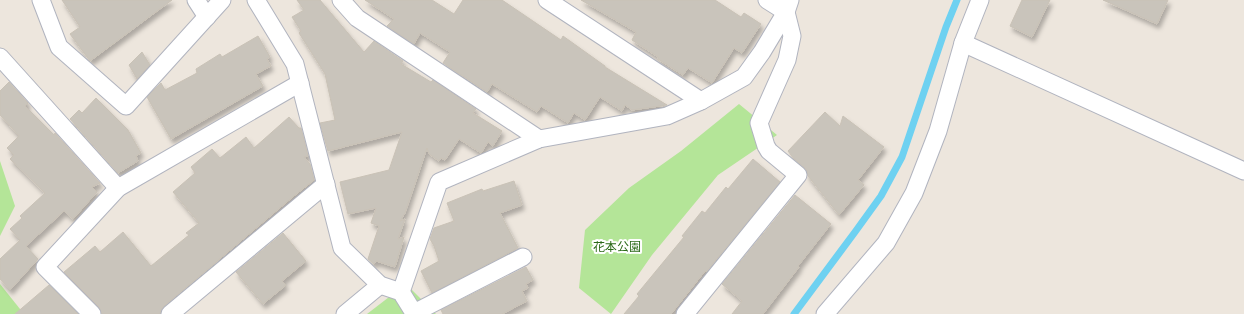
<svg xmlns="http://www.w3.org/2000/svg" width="1244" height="314" font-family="'Work Sans','Noto Sans JP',sans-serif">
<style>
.green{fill:#b4e598}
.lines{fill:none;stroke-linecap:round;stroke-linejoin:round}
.stream{stroke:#6ed1f1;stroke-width:7}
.building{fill:#c9c4bb;stroke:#c9c2b6;filter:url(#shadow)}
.street-casing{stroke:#b1b4bf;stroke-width:19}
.street{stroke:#fff;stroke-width:17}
.labels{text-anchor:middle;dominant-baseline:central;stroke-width:4;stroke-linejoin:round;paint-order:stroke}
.park-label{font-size:12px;fill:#2c6a19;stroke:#fff}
</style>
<defs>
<filter id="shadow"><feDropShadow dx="2.5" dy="4.5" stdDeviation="2" flood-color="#0004"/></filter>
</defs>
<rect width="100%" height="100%" fill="#ede6dd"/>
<g class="green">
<path d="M739 104 777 135 718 175 652 255 611 314 579 288 585 230 629 188 681 151Z"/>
<path d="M0 161 15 206 0 236Z"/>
<path d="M0 284 24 314H0Z"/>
<path d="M406 284 436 314H367Z"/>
</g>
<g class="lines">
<path class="stream" d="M794 314 855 232 881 196 902 157 946 27 957 0"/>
</g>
<g class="building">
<path d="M62 0H172L90 61 70 34 80 27Z"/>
<path d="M297 0H320L364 52 374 41 403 61 401 64 431 82 433 80 476 109 473 113 502 131 493 146 488 142 481 153 459 139 445 160 441 158 439 161 429 154 427 148 405 213 400 221 405 219 398 239 404 237 395 267 376 261 374 264 368 259 379 226 371 223 376 208 348 214 340 182 389 170 402 132 328 151 320 123 335 120 325 74 299 33 301 31 292 17 304 10Z"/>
<path d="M365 0H432L454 14 463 0H502L561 40 563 36 605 66V67L667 105 632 110 625 105 622 111 600 97 585 120 574 113 568 123 541 106 537 112 492 84 487 92 443 63 450 52 420 33 414 44 387 26 394 19Z"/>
<path d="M581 0H715L741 17 744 13 761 24 742 53 734 48 712 83 688 68 683 75 658 59V57L632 40 636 32Z"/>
<path d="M1022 0H1050L1032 37 1010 26Z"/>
<path d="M1103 0H1168L1157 24Z"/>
<path d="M258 36 270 57 267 59 271 66 256 74 263 86 171 139 147 97 161 83 165 90 197 73 196 69 220 54 222 57Z"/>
<path d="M142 52 150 65 137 79 129 65Z"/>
<path d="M9 82 28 103 25 106 54 135 55 133 100 183 92 187 97 192 73 219 64 211 26 246 38 259 10 290 0 279V259L20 240 10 229 22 218 20 216 45 193 10 159 14 155 7 148 19 136 0 115V91Z"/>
<path d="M96 98 128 130 141 153 136 156 138 161 118 173 70 119 79 110 82 113Z"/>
<path d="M825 112 840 126 843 116 884 147 858 180 864 185 839 215 808 176 807 171 805 168 794 159 788 151Z"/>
<path d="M289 117 299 128H301L308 156 304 157 310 164 314 180 295 195 223 256 214 264 164 306 161 310 160 314H102L99 307 64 272 95 246 100 252 123 232 151 266 189 235 186 233 199 223 173 192 195 173 191 167 212 149 220 158 246 137 254 148Z"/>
<path d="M753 159 780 182 706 272 705 271 671 314H624L639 296 637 294 684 237 682 236 702 211 705 213 726 187 728 189Z"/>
<path d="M514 181 522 205 500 213 518 248 432 293 421 271 439 261 434 246 430 239 434 228 454 221 447 203 482 189 483 191Z"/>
<path d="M795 195 831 224 798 266 799 267 763 314H732L742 301 722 284Z"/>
<path d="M283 233 306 261 282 281 286 285 263 304 236 272Z"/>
<path d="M526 267 533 280 526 284 528 288 522 291 527 301 502 314H443L441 310Z"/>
<path d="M49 285 78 314H15Z"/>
</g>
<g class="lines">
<defs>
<g id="street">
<path d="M41 0 59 47 126 106 222 0"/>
<path d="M196 0 207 17"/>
<path d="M256 0 295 64 342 248 380 285 401 292 414 313 523 257"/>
<path d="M341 0 357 18 539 139"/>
<path d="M547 0 701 101"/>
<path d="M963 43 1244 171"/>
<path d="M0 57 118 188"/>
<path d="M401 292 439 182 539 139 667 116 701 101 744 77 762 52 786 12 790 0"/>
<path d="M92 314 45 267 118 188 300 83"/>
<path d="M170 314 326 184"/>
<path d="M345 314 380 285"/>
<path d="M685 314 798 175 769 151 766 146 759 123 787 60 792 36 786 12 767 0"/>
<path d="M825 314 886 243 914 193 938 131 963 43 980 0"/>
</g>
</defs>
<use href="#street" class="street-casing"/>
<use href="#street" class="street"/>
</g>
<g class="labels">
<g class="park-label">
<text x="617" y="247">花本公園</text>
</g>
</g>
</svg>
